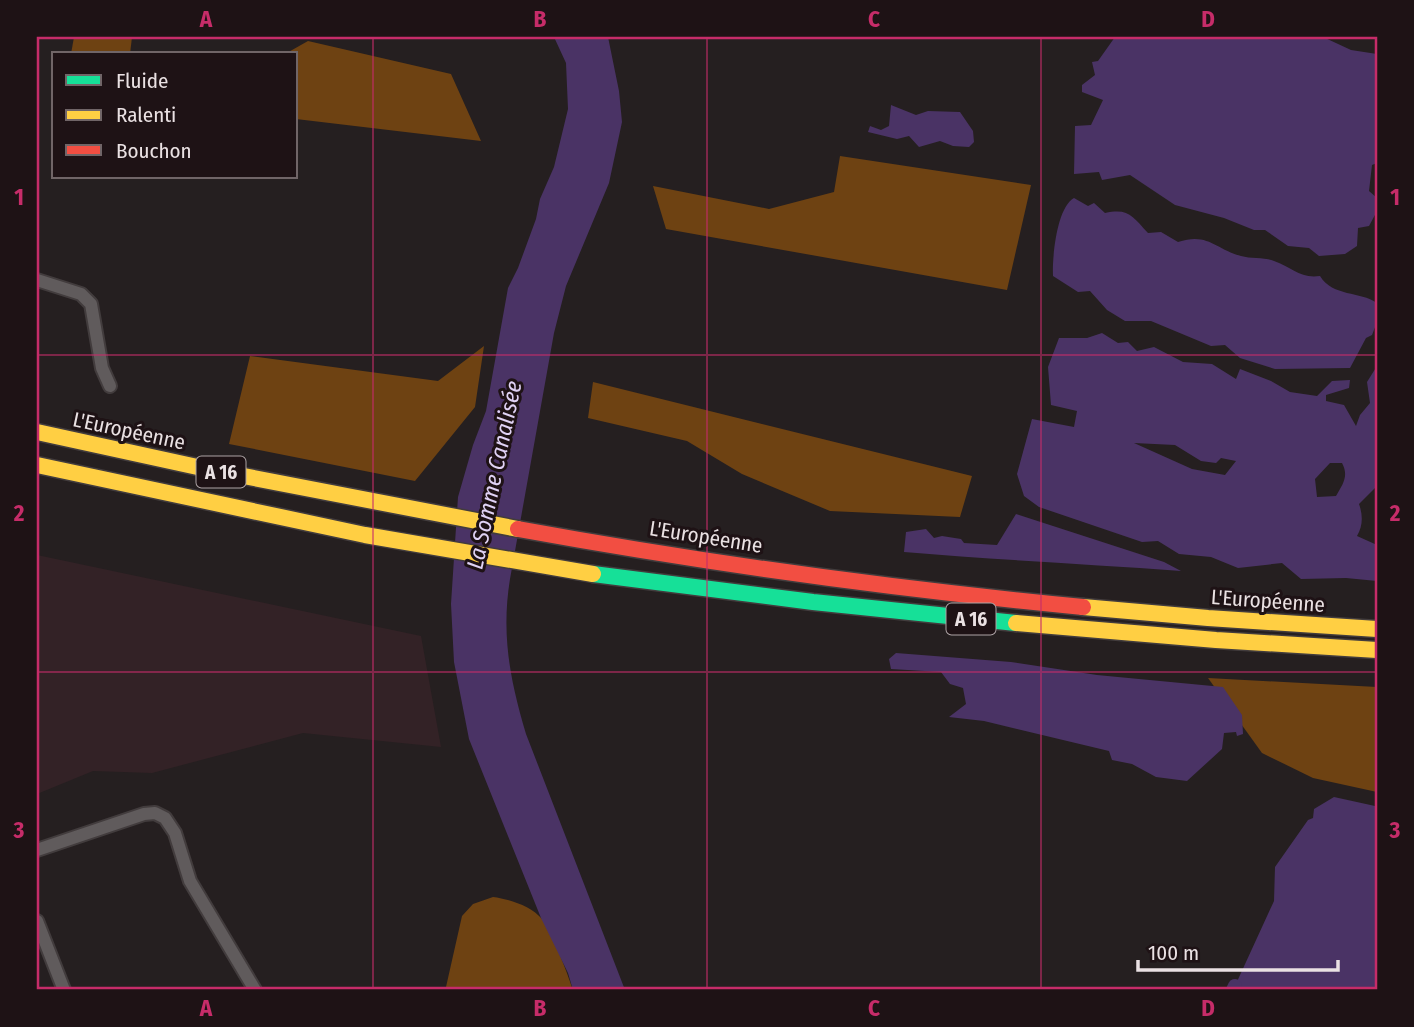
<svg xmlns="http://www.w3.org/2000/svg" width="1414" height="1027" font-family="'Fira Sans Condensed',sans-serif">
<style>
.built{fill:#332226}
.forest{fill:#6e4212}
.water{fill:#4a3365;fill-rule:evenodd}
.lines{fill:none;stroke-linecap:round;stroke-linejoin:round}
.canal{stroke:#4a3365;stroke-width:14}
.street-casing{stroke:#423c3d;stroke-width:16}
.fast-casing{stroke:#423c3d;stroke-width:19}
.slow-casing{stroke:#423c3d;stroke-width:19}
.jam-casing{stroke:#423c3d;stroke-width:19}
.street{stroke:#605b5c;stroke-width:12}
.fast{stroke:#16e098;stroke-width:16}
.slow{stroke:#ffcf43;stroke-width:16}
.jam{stroke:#f24e42;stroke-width:16}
.grid{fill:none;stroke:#c62c69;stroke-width:2;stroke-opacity:0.55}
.labels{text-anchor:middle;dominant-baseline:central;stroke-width:6;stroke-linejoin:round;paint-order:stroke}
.shield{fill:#1e1215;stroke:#ada3a5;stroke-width:2}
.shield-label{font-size:19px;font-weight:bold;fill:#eae1e3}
.street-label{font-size:21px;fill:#eae1e3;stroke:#1e1215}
.water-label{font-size:23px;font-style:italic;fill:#e0d2f5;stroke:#1e1215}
.neatline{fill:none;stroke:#c62c69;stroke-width:2.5}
.grid-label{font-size:23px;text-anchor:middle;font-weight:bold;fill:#c62c69}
</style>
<rect width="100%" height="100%" fill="#251f20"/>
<path class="built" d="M37 555 421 636 441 747 303 733 152 773 93 771 37 794Z"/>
<g class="forest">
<path d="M74 37H132L130 54H71Z"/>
<path d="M308 41 451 74 481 141 296 119V54H285Z"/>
<path d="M840 156 1031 185 1007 290 666 229 653 186 769 209 834 192Z"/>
<path d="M484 346 475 407 415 481 229 444 250 356 438 381Z"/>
<path d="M593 382 972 476 960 517 830 511 742 474 687 441 588 418Z"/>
<path d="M1208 678 1377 687V792L1313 778 1262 753Z"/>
<path d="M493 897C509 899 531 906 542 919 553 935 567 972 573 990H443L446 987 462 916 473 904Z"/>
</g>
<g class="water">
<path d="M554 37H608L619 91 622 122 609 183 566 286 554 333 510 579C501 635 510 680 526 734L625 990H573L568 973 541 918 469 739 454 662 451 604 458 497 473 445 486 411 508 288 518 268 536 219 540 199 554 167 568 109 566 63Z"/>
<path d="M1115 37H1323L1351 50 1377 54V163L1372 165 1369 191 1377 198 1376 213 1369 226 1358 228 1357 246 1345 254 1319 256 1309 248 1288 246 1265 230H1254L1224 218 1175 205 1130 175 1102 180 1099 172 1074 174 1075 126 1091 125 1103 100 1082 92V85L1095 75 1092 62 1098 61Z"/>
<path d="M891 105 916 115 928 111 960 112 973 131 974 142 969 147 953 146 940 141 919 147 909 136 897 139 868 132 870 126 881 130 889 126Z"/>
<path d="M1074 198 1088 206 1094 203 1105 213C1129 208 1132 216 1148 233L1161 232 1178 242C1208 232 1215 249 1241 256 1251 259 1264 257 1274 261 1292 267 1300 279 1320 276 1333 297 1360 291 1377 303V322L1372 335 1366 338 1350 368 1275 369 1240 358 1225 345 1211 346 1151 321H1125L1107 310 1090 291 1078 292 1053 276C1052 257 1057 207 1074 198Z"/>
<path d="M1102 333 1118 343 1128 342 1137 351 1154 347 1183 362 1212 364 1236 379 1240 369 1271 381 1290 392 1317 396 1332 381 1350 380 1349 388 1326 395V401L1344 405 1356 426 1360 415 1370 403 1367 382 1377 366V486L1359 504C1363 515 1363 526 1357 536L1377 545V581L1346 578 1301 579 1282 563 1238 568 1211 557 1179 554 1158 541 1142 542 1039 507 1024 496 1017 474 1032 419 1074 427 1077 411 1051 405 1048 367 1059 338H1087ZM1134 443 1175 445 1201 461 1216 463 1221 458 1236 461 1225 475 1192 469ZM1330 463H1342C1349 476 1343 484 1336 496L1317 497 1315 479Z"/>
<path d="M1016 514 1164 562 1181 571C1088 564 996 560 904 552L906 532 926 529 934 538 942 536 961 539 964 543 997 545Z"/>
<path d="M896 653 1011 662 1097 675 1223 687 1242 715 1243 734 1237 736 1236 732 1224 733 1222 749 1187 781 1156 777 1132 764 1112 760 1109 751 984 721 949 717 966 704 963 688 950 684 941 672 891 669 889 659Z"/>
<path d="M1334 797 1375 806 1377 818V990H1239L1235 986 1274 901 1275 867 1308 820 1313 818 1314 809Z"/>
</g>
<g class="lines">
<path class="canal" d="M1233 990 1235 986"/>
<defs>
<g id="street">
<path d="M37 280 81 294 91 304 102 368 110 386"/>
<path d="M37 850 144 814 155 813 165 818 175 833 190 881 255 990"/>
<path d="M37 921 64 990"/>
</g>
<path id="fast" d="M593 574 813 602 1016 623"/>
<g id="slow">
<path d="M37 432 202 468 518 529"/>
<path d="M37 465 365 535 593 574"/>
<path d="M1083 607 1208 618 1377 629"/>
<path d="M1016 623 1216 640 1377 650"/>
</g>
<path id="jam" d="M518 529C705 563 894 589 1083 607"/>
</defs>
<use href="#street" class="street-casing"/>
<use href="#fast" class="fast-casing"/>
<use href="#slow" class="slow-casing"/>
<use href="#jam" class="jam-casing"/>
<use href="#street" class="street"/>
<use href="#fast" class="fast"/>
<use href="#slow" class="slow"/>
<use href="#jam" class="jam"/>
</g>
<path class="grid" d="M373 37V990M707 37V990M1041 37V990M37 355H1377M37 672H1377"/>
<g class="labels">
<g class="shield">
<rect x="196.5" y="456.5" width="49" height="31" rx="5"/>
<rect x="946.5" y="603.5" width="49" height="31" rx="5"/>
</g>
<g class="shield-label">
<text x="221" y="472">A 16</text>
<text x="971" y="619">A 16</text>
</g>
<g class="street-label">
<text transform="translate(129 431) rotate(12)">L'Européenne</text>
<text transform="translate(706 537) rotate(9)">L'Européenne</text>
<text transform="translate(1268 601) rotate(4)">L'Européenne</text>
</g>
<g class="water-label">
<text transform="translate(494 475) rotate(-78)">La Somme Canalisée</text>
</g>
</g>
<rect width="1414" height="1027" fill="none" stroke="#1e1215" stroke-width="77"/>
<rect x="52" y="52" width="245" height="126" fill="#1e1215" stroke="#706567" stroke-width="2"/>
<rect x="66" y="75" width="35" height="10" fill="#16e098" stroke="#706567" stroke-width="2"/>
<text x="116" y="88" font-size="21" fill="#eae1e3">Fluide</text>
<rect x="66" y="110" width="35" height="10" fill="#ffcf43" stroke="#706567" stroke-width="2"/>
<text x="116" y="122" font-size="21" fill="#eae1e3">Ralenti</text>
<rect x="66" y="145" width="35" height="10" fill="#f24e42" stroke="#706567" stroke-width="2"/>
<text x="116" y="158" font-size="21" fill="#eae1e3">Bouchon</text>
<path d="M1138 960v10h200v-10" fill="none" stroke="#eae1e3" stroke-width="3.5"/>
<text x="1148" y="960" font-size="21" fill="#eae1e3" stroke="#1e1215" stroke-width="5" paint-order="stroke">100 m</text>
<rect x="38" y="38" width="1338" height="950" class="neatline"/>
<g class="grid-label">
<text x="206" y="27">A</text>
<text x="540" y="27">B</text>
<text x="874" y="27">C</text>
<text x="1208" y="27">D</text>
<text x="19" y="205">1</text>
<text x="1395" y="205">1</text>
<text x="19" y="521">2</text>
<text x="1395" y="521">2</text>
<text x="19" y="838">3</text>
<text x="1395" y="838">3</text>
<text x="206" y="1016">A</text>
<text x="540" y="1016">B</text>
<text x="874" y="1016">C</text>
<text x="1208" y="1016">D</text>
</g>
</svg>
